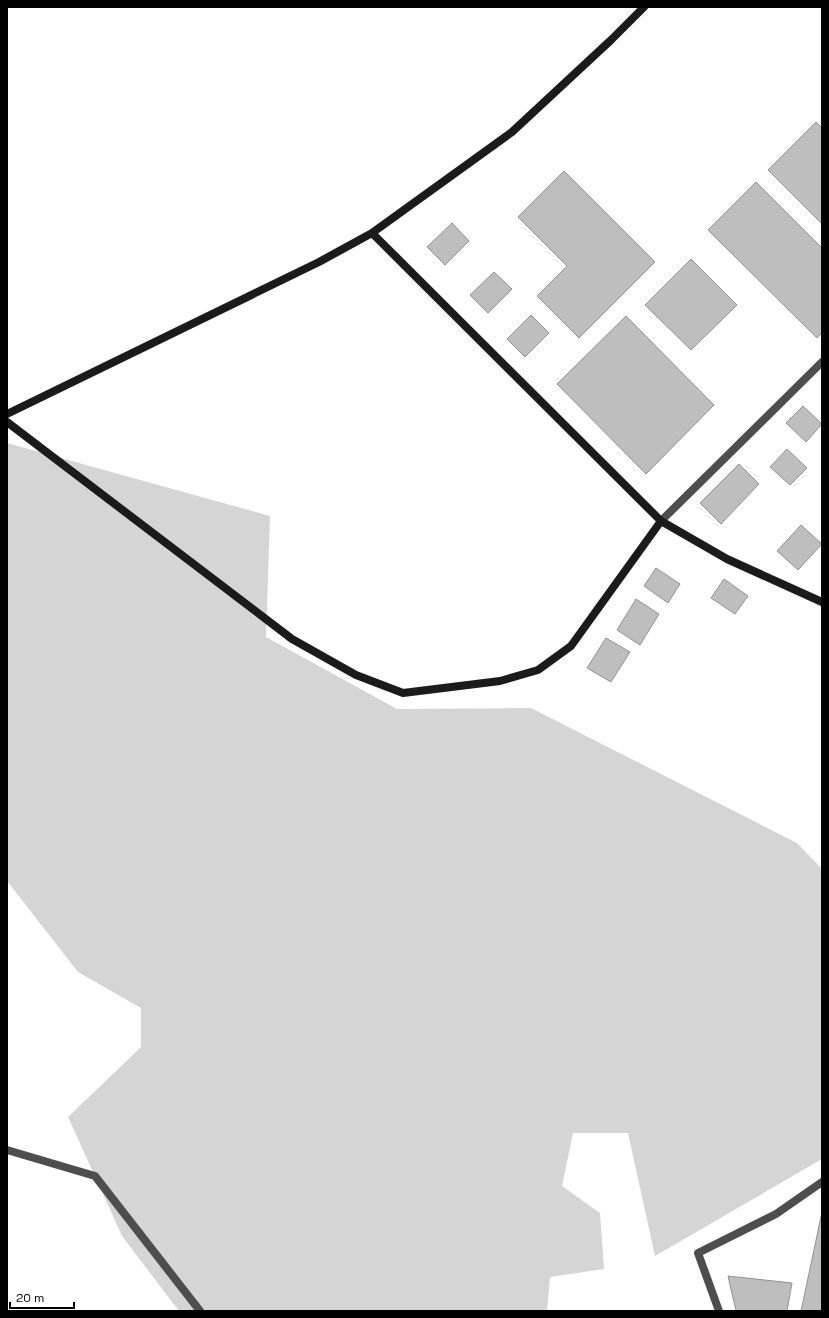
<svg xmlns="http://www.w3.org/2000/svg" width="829" height="1318" viewBox="0 0 829 1318" font-family="'Space Grotesk',sans-serif">
  <rect width="100%" height="100%" fill="#fff"/>
  <path fill="#d5d5d5" d="M7 443 270 516 266 637 397 709 531 708 797 843 822 869V1159L655 1256 628 1133H573L562 1186 600 1213 604 1269 550 1277 547 1311H179L122 1236 68 1117 141 1047V1008L78 972 7 881Z"/>
  <path fill="#bebebe" stroke="#929292" d="M816 122 822 128V224L768 170Z
    M564 171 655 262 579 338 537 296 567 266 518 217Z
    M756 182 822 248V333L817 338 708 230Z
    M452 223 469 241 445 265 427 247Z
    M691 259 737 305 691 350 645 305Z
    M494 272 512 289 488 313 470 295Z
    M531 315 549 333 525 357 507 339Z
    M626 316 714 405 646 474 557 384Z
    M803 406 822 424 806 442 786 423Z
    M787 449 807 468 790 485 770 467Z
    M739 464 759 484 721 524 700 503Z
    M801 525 822 544 798 570 777 551Z
    M656 568 680 584 668 603 644 586Z
    M724 579 748 596 735 614 711 598Z
    M636 599 659 614 640 645 617 630Z
    M606 638 630 652 611 682 587 668Z
    M822 1212V1311H801Z
    M728 1276 792 1283 787 1311H736Z"/>
  <g fill="none" stroke-linecap="round" stroke-linejoin="round">
    <path stroke="#4e4e4e" stroke-width="8" d="M661 521 822 362
      M7 1150 95 1176 200 1311
      M719 1311 698 1253 776 1214 822 1182"/>
    <path stroke="#1b1b1b" stroke-width="8" d="M372 233 661 521 727 559 822 602
      M7 414 319 262 372 233 512 132 611 40 644 7
      M7 422 292 639 356 675 403 693 500 681 538 670 571 646 661 521"/>
  </g>
  <rect width="829" height="1318" fill="none" stroke="#000000" stroke-width="16"/>
  <path d="M10 1302v6h64v-6" fill="none" stroke="#000000" stroke-width="2"/>
  <text x="16" y="1302" font-size="12" fill="#000000" stroke="#ffffff" stroke-width="3" paint-order="stroke">20 m</text>
</svg>
